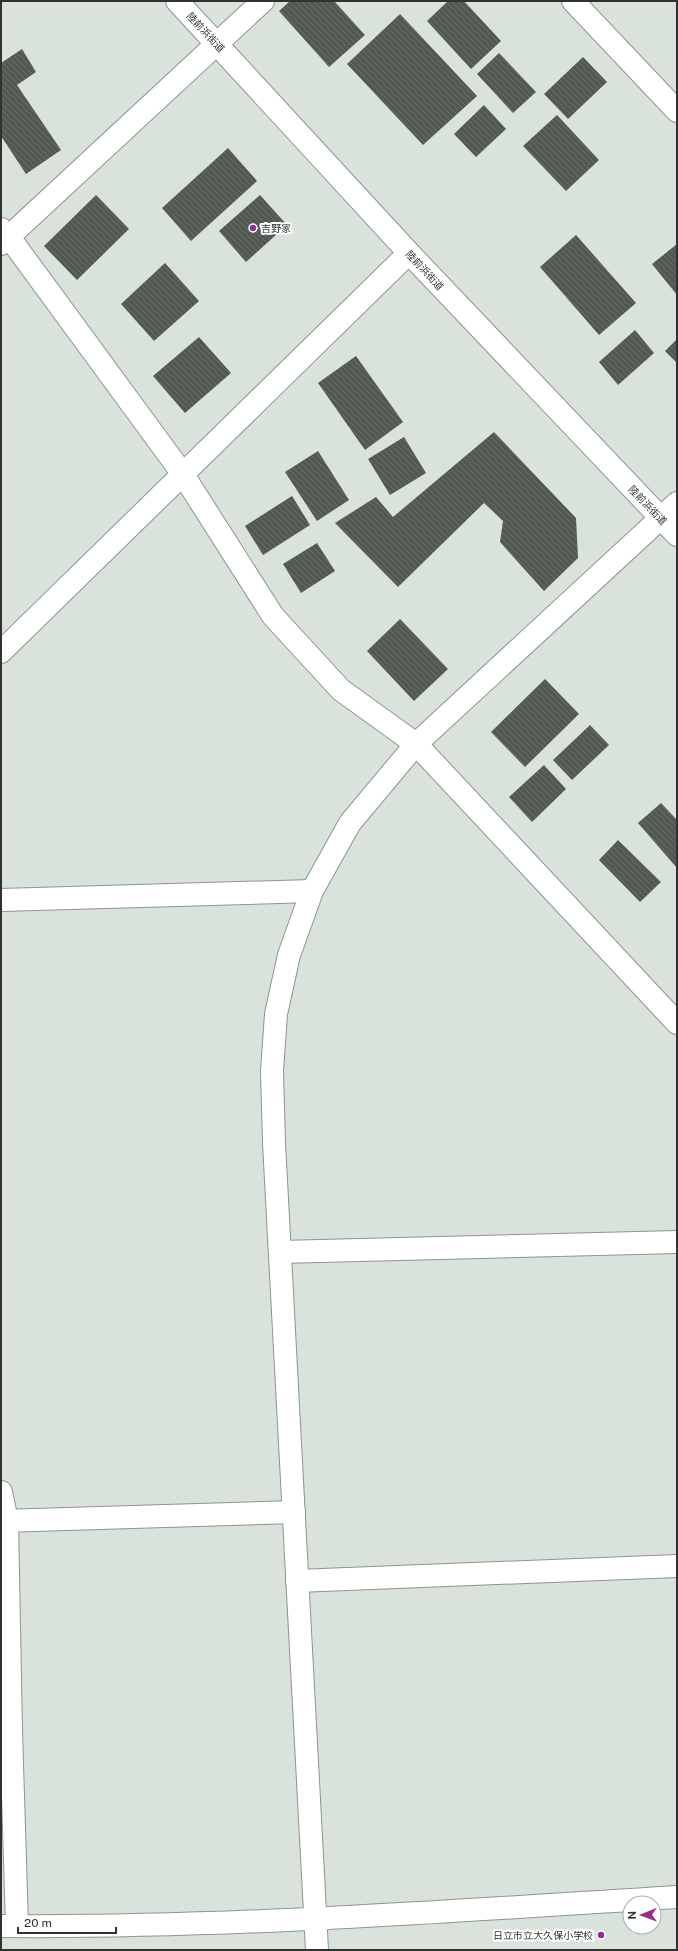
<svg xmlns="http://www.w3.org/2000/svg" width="678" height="1951" viewBox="0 0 678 1951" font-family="'Public Sans','Noto Sans JP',sans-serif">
  <defs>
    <pattern id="building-back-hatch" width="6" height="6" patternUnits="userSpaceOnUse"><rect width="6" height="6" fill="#525953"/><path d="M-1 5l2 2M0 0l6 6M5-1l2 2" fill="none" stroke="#686e69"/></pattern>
  </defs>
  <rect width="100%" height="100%" fill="#dae2dc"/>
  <path fill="url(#building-back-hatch)" d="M290 1H334L365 35 329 67 279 11Z
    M448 1H464L501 41 471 69 427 21Z
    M400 14 477 96 423 145 347 64Z
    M22 49 36 72 17 85 61 150 26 174 1 136V63Z
    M499 53 536 92 513 113 477 74Z
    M583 57 607 82 568 119 544 94Z
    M484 105 506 129 476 157 454 134Z
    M557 115 599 160 566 191 523 146Z
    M228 148 257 181 191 241 162 208Z
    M96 195 129 229 77 280 44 246Z
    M260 195 287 225 246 262 219 231Z
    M576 235 636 303 599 335 540 267Z
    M677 244V295L652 264Z
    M165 263 199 301 154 341 121 304Z
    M635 330 654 353 618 385 599 362Z
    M199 337 231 373 185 413 153 376Z
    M677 339V363L665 351Z
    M356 356 403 422 365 450 318 383Z
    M494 432 576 518 578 558 544 591 500 542 503 521 484 503 398 587 335 523 376 497 393 517Z
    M404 437 426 473 390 495 368 459Z
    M318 451 349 500 317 521 285 472Z
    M292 496 310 525 263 555 245 526Z
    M317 543 335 571 301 593 283 564Z
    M400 619 448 669 414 701 367 651Z
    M545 679 579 714 525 767 491 732Z
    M590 725 609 745 572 780 553 760Z
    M544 765 566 789 532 822 509 797Z
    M661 803 677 820V868L638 823Z
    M618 840 661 882 640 902 599 860Z"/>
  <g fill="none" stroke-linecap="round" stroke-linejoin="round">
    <g stroke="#8d958f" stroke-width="24">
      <path id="street" d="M1 229 9 237 182 473 273 616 341 690 416 744 677 1023
        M1 244 263 1
        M1 652 409 253
        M1 900 312 891
        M280 1252 677 1242
        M1 1492 7 1521 11 1731 17 1926
        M1 1521 294 1512
        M297 1581 677 1566"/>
    </g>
    <g stroke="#8d958f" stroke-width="24">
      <path id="secondary" d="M573 1 677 111
        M1 1926C227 1928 452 1911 677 1897
        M317 1950 274 1143 272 1071 276 1014 289 955 312 891 350 823 416 744 677 503"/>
    </g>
    <g stroke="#8d958f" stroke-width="24">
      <path id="highway" d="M177 1 409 253 677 535"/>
    </g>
    <use href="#street" stroke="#fff" stroke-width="22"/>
    <use href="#secondary" stroke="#fff" stroke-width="22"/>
    <use href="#highway" stroke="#fff" stroke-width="22"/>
  </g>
  <g fill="#972c8e" stroke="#fff" stroke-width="1.5">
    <circle cx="253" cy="228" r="4"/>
    <circle cx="601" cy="1935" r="4"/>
  </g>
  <g text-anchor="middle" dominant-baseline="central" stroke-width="4" stroke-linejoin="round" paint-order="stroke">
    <g font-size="10" fill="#2f3230" stroke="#fff">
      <text transform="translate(206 32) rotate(47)">陸前浜街道</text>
      <text transform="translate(425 270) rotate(47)">陸前浜街道</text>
      <text transform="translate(648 505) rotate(46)">陸前浜街道</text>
    </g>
    <g font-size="10" fill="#2f3230" stroke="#fff" text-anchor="start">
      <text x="261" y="228">吉野家</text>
      <text x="593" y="1935" text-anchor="end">日立市立大久保小学校</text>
    </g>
  </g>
  <rect width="678" height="1951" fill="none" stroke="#2f3230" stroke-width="4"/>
  <g transform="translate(642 1915) rotate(269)"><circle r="19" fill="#ffffff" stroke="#acadac"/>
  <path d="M0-3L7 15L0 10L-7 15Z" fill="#972c8e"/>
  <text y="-6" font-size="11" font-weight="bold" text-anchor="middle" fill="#2f3230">N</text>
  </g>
  <path d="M18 1927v6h98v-6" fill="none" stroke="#2f3230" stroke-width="2"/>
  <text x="24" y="1927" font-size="12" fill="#2f3230" stroke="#ffffff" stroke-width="3" paint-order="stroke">20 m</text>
</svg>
